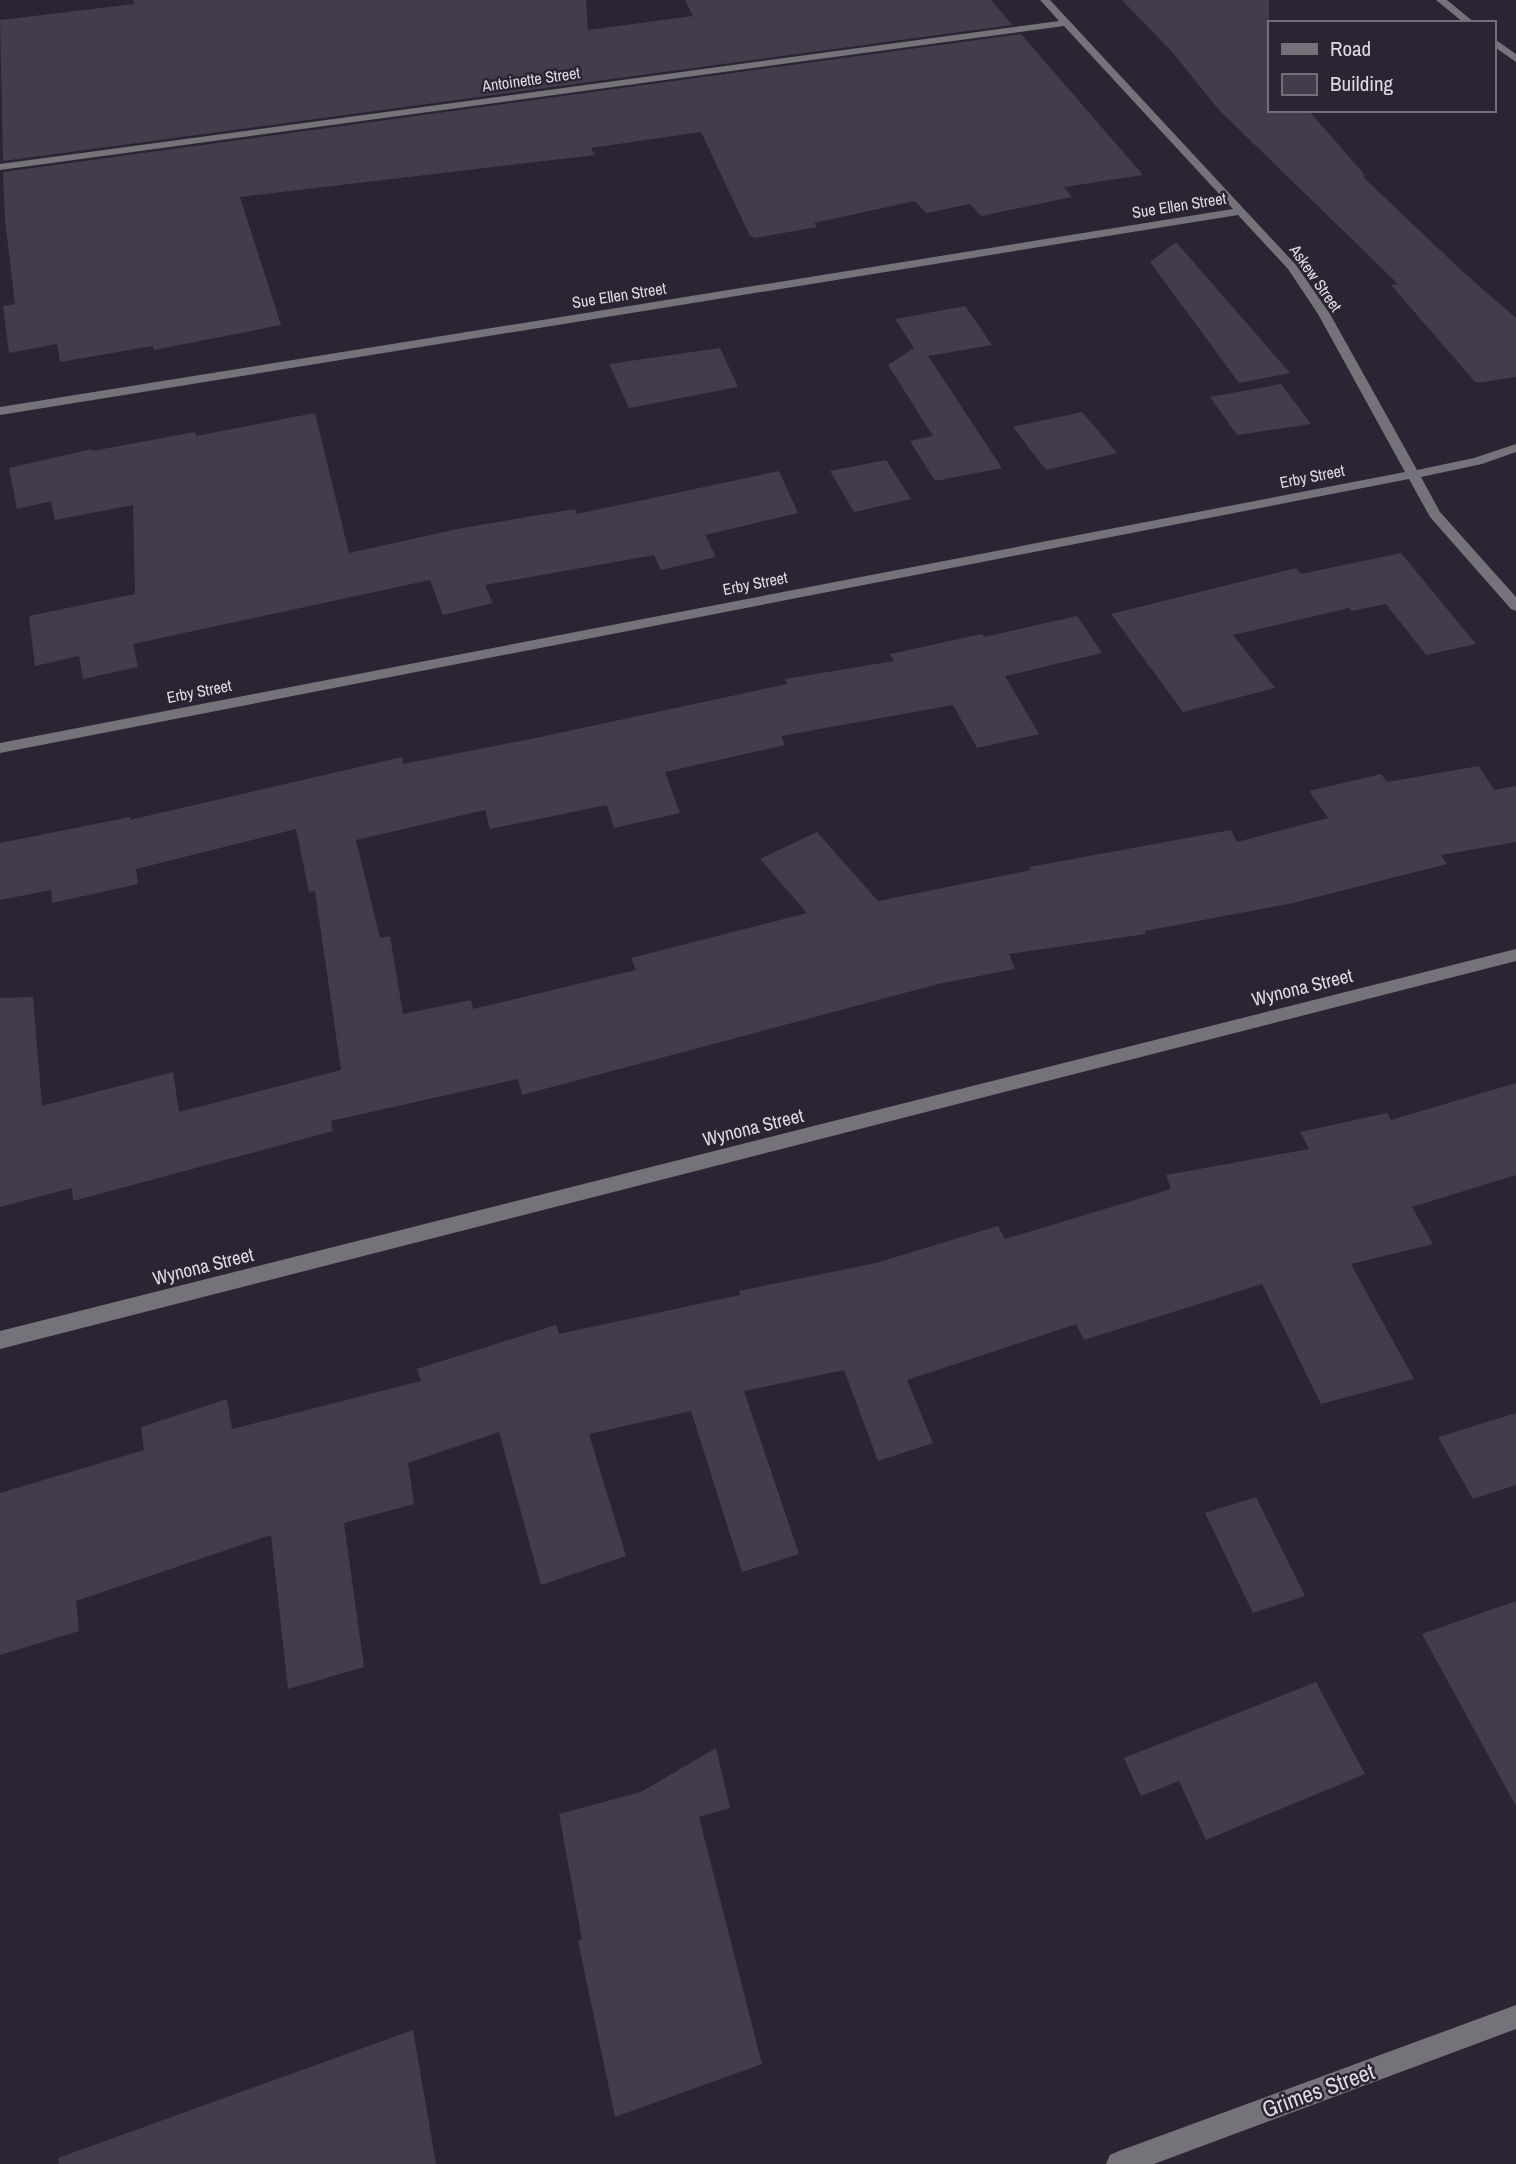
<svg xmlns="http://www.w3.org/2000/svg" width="1516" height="2164" viewBox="0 0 1516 2164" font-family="'Archivo Narrow',sans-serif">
  <rect width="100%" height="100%" fill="#2b2533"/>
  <path fill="#423c4b" d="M133 0H586L588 30 693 16 685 0H991L1012 25 3 161 0 20 134 4Z
    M1122 0H1269V110H1308L1365 175 1362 176 1462 271 1516 318V377L1476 383 1391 285 1398 284 1219 110 1172 52Z
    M1021 34 1143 175 1064 187 1072 197 981 216 970 204 926 213 915 201 814 223 817 227 755 238 750 236 701 132 591 148 595 155 240 197 281 325 154 350 153 346 60 362 57 344 9 353 3 306 15 304 5 220 3 172Z
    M1176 242 1290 373 1239 383 1150 262Z
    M965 306 992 345 928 356 1002 468 935 481 910 441 933 436 888 365 914 348 895 319Z
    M720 348 738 387 629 408 609 364Z
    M1281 384 1311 424 1237 435 1210 397Z
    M1082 412 1117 453 1046 470 1013 427Z
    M315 413 349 553 462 528 575 509 577 514 779 471 798 513 705 535 716 557 661 570 654 555 485 585 493 603 443 615 430 580 133 644 138 667 83 679 79 656 35 666 29 616 135 594 133 505 55 520 51 501 17 509 9 468 92 449V451L195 432 196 436Z
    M886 460 911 499 854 512 830 471Z
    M1401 553 1476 644 1426 655 1386 604 1351 611 1349 608 1233 635 1275 688 1183 712 1111 614 1296 568 1301 574Z
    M1077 616 1102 653 1005 676 1039 734 977 748 953 705 781 736 785 745 665 772 680 813 614 828 607 805 490 829 485 810 356 840 380 938 390 936 403 1014 471 1000 473 1009 636 970 631 958 807 913 760 859 817 832 878 901 1031 870 1029 867 1231 830 1237 842 1328 818 1309 791 1381 774 1387 782 1479 766 1494 790 1516 786V842L1441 855 1447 864 1293 903 1145 931 1146 934 1009 954 1015 969 938 984 522 1095 518 1079 331 1121 333 1131 73 1201 72 1188 0 1207V998L33 997 42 1106 173 1072 179 1112 341 1070 315 891 309 892 296 829 136 869 138 884 52 903 51 890 0 900V843L130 817V820L402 757 403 764 526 740 787 684 785 679 894 661 890 654 982 634 984 637Z
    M1516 1083V1175L1412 1207 1433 1244 1351 1264 1414 1379 1321 1404 1262 1284 1084 1340 1076 1324 907 1380 933 1443 878 1461 844 1370 744 1391 799 1554 742 1572 691 1411 589 1434 626 1556 541 1585 499 1432 408 1463 414 1504 344 1523 364 1667 288 1689 271 1535 76 1601 79 1631 0 1655V1493L144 1450 141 1427 227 1399 232 1429 421 1381 417 1369 556 1325 559 1334 740 1295 739 1291 876 1263 998 1226 1005 1239 1171 1189 1166 1175 1309 1149 1300 1132 1387 1113 1391 1120Z
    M1516 1413V1485L1473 1499 1438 1437Z
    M1256 1497 1305 1596 1253 1613 1205 1513Z
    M1516 1601V1806L1422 1634Z
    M1316 1682 1365 1774 1206 1840 1179 1781 1141 1796 1124 1758Z
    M716 1748 730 1808 699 1817 762 2064 615 2117 578 1941 582 1940 559 1814 641 1792Z
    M413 2030 436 2164H59L58 2158Z"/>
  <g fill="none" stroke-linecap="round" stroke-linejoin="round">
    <path fill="#757279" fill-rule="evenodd" d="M1040 0H1050L1296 265 1330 314 1417 470 1474 458 1516 444V452L1482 464 1421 477 1440 512 1516 597V611L1511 609 1430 517 1409 479 0 753V743L1405 472 1318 314 1288 269 1238 215 0 415V407L1233 209 1064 26 0 170V164L1059 21Z
      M1436 0H1447L1475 23H1464Z
      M1493 38 1516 54V62L1493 46Z
      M1516 949V961L0 1349V1331Z
      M1516 2005V2029L1154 2164H1106L1110 2155 1119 2151Z"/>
  </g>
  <g text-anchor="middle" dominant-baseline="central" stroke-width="5" stroke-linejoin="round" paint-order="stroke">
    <g font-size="16" fill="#dedbe4" stroke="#2b2533">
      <text transform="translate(531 79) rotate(-8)">Antoinette Street</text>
      <text transform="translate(1179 205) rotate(-9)">Sue Ellen Street</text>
      <text transform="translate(1316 278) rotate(55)">Askew Street</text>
      <text transform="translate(619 295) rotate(-9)">Sue Ellen Street</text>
      <text transform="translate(1312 476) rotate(-11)">Erby Street</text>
      <text transform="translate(755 583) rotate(-11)">Erby Street</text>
      <text transform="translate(199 691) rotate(-11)">Erby Street</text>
    </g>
    <g font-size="19" fill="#dedbe4" stroke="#2b2533">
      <text transform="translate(1302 987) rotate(-14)">Wynona Street</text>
      <text transform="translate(753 1127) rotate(-14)">Wynona Street</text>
      <text transform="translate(203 1266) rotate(-14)">Wynona Street</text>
    </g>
    <g font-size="23" fill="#dedbe4" stroke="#2b2533">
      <text transform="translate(1318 2090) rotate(-20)">Grimes Street</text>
    </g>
  </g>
  <rect x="1268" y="21" width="228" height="91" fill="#2b2533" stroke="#736e7a" stroke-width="2"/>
  <rect x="1282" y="44" width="35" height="10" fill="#757279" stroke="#736e7a" stroke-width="2"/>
  <text x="1330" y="56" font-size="21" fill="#dedbe4">Road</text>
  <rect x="1282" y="74" width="35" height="21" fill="#423c4b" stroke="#736e7a" stroke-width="2"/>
  <text x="1330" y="91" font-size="21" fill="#dedbe4">Building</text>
</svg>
